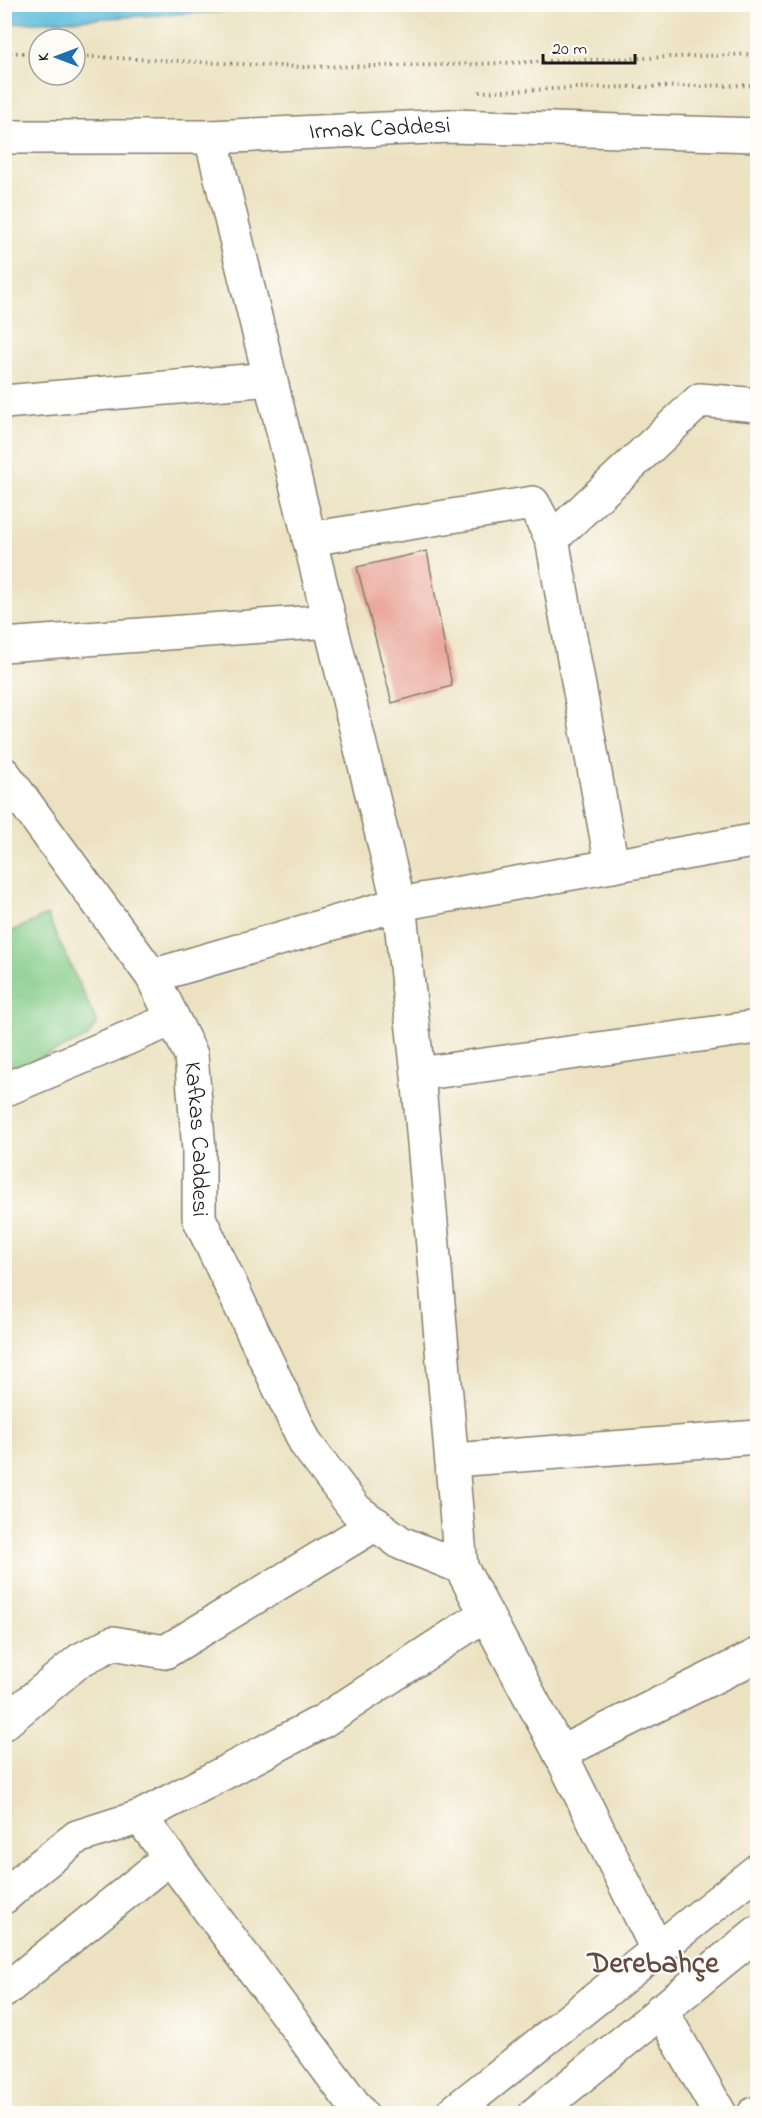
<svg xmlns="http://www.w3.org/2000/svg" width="762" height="2118" viewBox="0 0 762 2118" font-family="'Indie Flower',sans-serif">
  <rect width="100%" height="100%" fill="#fdfcf7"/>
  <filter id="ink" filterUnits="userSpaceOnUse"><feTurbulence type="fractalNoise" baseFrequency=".0167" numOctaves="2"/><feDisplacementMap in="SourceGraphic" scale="12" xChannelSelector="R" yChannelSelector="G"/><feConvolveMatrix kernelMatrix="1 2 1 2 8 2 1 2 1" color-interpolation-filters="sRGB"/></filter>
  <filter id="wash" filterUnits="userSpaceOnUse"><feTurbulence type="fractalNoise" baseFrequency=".008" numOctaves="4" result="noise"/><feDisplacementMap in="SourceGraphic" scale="24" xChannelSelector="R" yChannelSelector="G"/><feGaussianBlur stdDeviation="1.35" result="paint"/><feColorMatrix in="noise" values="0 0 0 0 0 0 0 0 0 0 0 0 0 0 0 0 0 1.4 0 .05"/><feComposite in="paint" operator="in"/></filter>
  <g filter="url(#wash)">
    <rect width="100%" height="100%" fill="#ece2c1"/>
    <path fill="#82cb87" stroke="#4f7452" stroke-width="1.5" d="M47 915 97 1023 87 1038 4 1073V935Z"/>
    <path fill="#5dbddc" stroke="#3c6c7c" stroke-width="1.5" d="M5 4H330V5L5 24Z"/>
    <g id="blocks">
      <path fill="#e7998b" d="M427 551 452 686 392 703 357 567Z"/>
    </g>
  </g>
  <g filter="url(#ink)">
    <use href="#blocks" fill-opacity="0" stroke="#847f6e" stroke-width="1.5"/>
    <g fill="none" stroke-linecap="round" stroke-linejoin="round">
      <g stroke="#847f6e" stroke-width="36">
        <g id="minor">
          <path d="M211 137 399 904 418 1074 461 1567 560 1753 657 1949"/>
          <path d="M4 402 270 379"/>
          <path d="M309 539 533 503 552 539 612 866"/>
          <path d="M552 539 700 400 758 405"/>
          <path d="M4 645 330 621"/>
          <path id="s1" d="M4 774 152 976 191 1055 199 1150V1218L306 1444 356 1510 401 1543 461 1567"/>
          <path d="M152 976 399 904 758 840"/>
          <path d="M418 1074 758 1027"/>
          <path d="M4 1090 173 1019"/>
          <path d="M453 1460 758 1437"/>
          <path d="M4 1723 80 1660 113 1643 165 1652 376 1524"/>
          <path d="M560 1753 758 1655"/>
          <path d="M140 1817 361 2114"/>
          <path d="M4 1897 30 1874 77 1837 140 1817 323 1721 486 1614"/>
          <path d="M4 1991 169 1858"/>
          <path d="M661 2010 720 2114"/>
          <path d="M754 2114 758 2113"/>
        </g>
      </g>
      <g stroke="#847f6e" stroke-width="36">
        <g id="major">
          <path id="s2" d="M4 137H211L451 126 758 135"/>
          <path d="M451 2114 758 1870"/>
          <path d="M535 2114 758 1932"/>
        </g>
      </g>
      <path stroke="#847f6e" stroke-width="4" stroke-dasharray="1.5 4.5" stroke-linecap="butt" d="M4 52 39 54
        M75 56 301 67 446 65 758 54
        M479 92 574 88 758 85"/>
      <use href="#minor" stroke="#fff" stroke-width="33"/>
      <use href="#major" stroke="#fff" stroke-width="33"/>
    </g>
  </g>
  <g text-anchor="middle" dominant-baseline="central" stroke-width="4.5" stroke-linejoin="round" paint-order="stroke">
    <g font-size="24" fill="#1c1c1c" stroke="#fdfcf7">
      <text stroke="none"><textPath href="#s2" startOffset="376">Irmak Caddesi</textPath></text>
      <text stroke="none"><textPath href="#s1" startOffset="423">Kafkas Caddesi</textPath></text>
    </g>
    <g font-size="30" font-weight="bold" fill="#634843" stroke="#fdfcf7">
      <text x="653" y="1965">Derebahçe</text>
    </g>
  </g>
  <rect width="762" height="2118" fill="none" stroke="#fdfcf7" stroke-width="24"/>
  <g transform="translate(57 57) rotate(270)"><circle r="28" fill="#fdfcf7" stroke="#a3a29f" stroke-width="1.5"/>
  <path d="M0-4.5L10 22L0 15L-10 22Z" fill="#1f6fb2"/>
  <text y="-9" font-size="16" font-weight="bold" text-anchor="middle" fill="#1c1c1c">K</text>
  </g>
  <path d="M543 54v9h92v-9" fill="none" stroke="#1c1c1c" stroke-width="3"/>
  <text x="552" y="54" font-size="18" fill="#1c1c1c" stroke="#fdfcf7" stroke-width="4.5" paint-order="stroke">20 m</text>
</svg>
